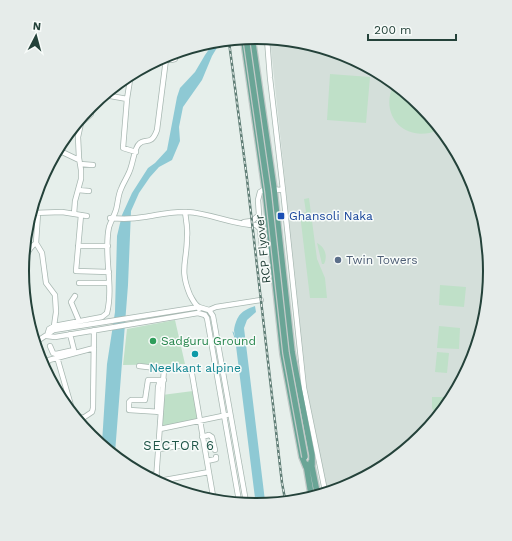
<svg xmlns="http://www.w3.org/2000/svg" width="512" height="541" viewBox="0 0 512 541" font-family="'Work Sans',sans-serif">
  <rect width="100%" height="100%" fill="#e6efeb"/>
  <path fill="#d4dfda" d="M270 39 346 54 422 105 472 181 490 271 472 360 421 436 345 487 327 490 307 388Z"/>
  <path fill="#bfe0c8" d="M328 51 346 54 348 56V59L328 57Z
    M330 74 370 77 366 123 327 120Z
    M393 86 422 105 438 130C407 144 379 117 393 86Z
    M309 198 317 259 325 278 327 298H310L300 214 306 212 304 199Z
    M317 243C325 247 328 256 324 264H322Z
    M440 285 466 287 464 307 439 305Z
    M175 320 185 364 123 365 127 329Z
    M439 326 460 328 459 349 437 348Z
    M437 352 449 353 447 373 435 372Z
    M193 391 198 420 160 427 162 395Z
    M432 397H447L437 412H434L432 408Z"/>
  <path fill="#8ec9d4" d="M223 43 218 46 212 56 202 80 183 107 179 127 180 141 172 160 159 167 150 177 139 193 131 211 128 285 115 453 102 443 107 364 115 312 117 236 122 215 132 193 148 168 155 163 167 150 177 97 180 88 195 72 205 55 212 45Z
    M255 306 256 312 247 320 244 328 265 501 266 502 256 504 250 503 255 498 234 330C237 315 241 311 255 306Z"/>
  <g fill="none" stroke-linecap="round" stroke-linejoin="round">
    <path stroke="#8ec9d4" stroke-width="1" d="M233 332 236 341"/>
    <g stroke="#a8b8b2" stroke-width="6">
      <path id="minor" d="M267 39 270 78 283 190 304 388 325 491
        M161 58 171 60 175 59 176 52
        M105 95 127 99 123 148 136 152
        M127 99 130 80
        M60 151 79 160
        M80 164 93 165
        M78 190 89 191
        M185 212C186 220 188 228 187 237 187 262 179 269 190 295 193 300 194 304 199 307V309
        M33 213 62 212 87 216
        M74 214 75 201 81 179V170L79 158 78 137 81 123 91 114 90 106
        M81 215 76 271 109 272
        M110 218C121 219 133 219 144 217 158 215 172 211 187 212 211 213 232 225 256 225L260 229 262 247C266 253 273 251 280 251
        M244 222 252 221 259 215 258 200 260 192 265 189 283 190
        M36 243 42 253 46 283 55 295 56 312 54 326
        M78 246H108
        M24 281C25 267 23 252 36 243L38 213
        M79 283H109
        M75 296 71 302 79 321
        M209 310 216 307 261 300
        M47 336 55 337 198 313 205 315 207 318 239 501
        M47 336 49 329 54 326 102 317 107 313C114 285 103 255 109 227 111 221 114 216 116 210 118 203 118 195 121 189 124 181 129 175 131 167 133 161 135 147 139 144 145 137 151 147 157 130L166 59
        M36 342 54 330 199 307 209 310 213 316 246 502
        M50 346 53 353 56 354 74 350 70 334
        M57 357 72 409
        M139 366 164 369 185 368 190 370 192 374 213 496
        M50 375 46 365 49 360 94 348
        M157 412 158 387 160 380
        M161 412 129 410V402L131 400H145L148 380H164
        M76 415 83 418
        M83 418 92 412 93 408 94 330
        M83 425V418
        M160 429 227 415
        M202 437 209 435 212 437 215 450
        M159 449 191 444
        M207 461 216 459V457
        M148 474 157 475
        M156 480 164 369
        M159 481 209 472"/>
    </g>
    <g stroke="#c2cac8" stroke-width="8">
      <path id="major" d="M252 37 274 189 292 352 312 455V465
        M244 42 265 189 283 354 302 457 306 467
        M311 462 317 492
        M306 464 311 494"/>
    </g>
    <use href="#minor" stroke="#fff" stroke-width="4.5"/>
    <use href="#major" stroke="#6aa596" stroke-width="5.5"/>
    <g stroke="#5f7d75" stroke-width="2.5">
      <path id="rail" d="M229 42 247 179 282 483 285 499"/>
    </g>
    <use href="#rail" stroke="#f7fbf9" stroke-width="1" stroke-dasharray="3" stroke-linecap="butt"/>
    <g stroke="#c2cac8" stroke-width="8" stroke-linecap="butt">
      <path id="major-bridge" d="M246 38 268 191 286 353 305 457"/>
    </g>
    <use href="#major-bridge" stroke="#6aa596" stroke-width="5.5"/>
  </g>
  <rect fill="#1a4fb4" stroke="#f7fbf9" stroke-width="1.5" x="277" y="212" width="8" height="8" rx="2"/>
  <circle fill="#5c6f8a" stroke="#f7fbf9" stroke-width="1.5" cx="338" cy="260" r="4"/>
  <circle fill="#2e9e5b" stroke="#f7fbf9" stroke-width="1.5" cx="153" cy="341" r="4"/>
  <circle fill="#0f9aa8" stroke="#f7fbf9" stroke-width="1.5" cx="195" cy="354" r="4"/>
  <g text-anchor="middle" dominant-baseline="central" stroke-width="3" stroke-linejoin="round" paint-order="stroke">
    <g font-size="12" fill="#164399" stroke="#f7fbf9" text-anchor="start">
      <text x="289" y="216">Ghansoli Naka</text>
    </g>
    <g font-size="12" fill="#24423a" stroke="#f7fbf9">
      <text transform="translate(263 249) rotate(-96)">RCP Flyover</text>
    </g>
    <g font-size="12" fill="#4e5e75" stroke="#f7fbf9" text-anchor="start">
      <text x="346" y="260">Twin Towers</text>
    </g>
    <g font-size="12" fill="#27864d" stroke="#f7fbf9" text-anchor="start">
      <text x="161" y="341">Sadguru Ground</text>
    </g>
    <g font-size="12" fill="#0d838f" stroke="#f7fbf9">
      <text x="195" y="368">Neelkant alpine</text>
    </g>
    <g font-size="13" letter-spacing="1" fill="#1f5548" stroke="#f7fbf9">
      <text x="179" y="445">SECTOR 6</text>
    </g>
  </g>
  <path d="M0 0H512V541H0ZM29 271a227 227 0 1 1 454 0a227 227 0 1 1-454 0Z" fill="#e6ecea" fill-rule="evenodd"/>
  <path fill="none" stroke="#24423a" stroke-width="2" d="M29 271a227 227 0 1 1 454 0a227 227 0 1 1-454 0Z"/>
  <g transform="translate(36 36) rotate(6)" stroke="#f7fbf9" stroke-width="3" paint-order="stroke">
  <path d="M0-3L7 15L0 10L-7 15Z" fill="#24423a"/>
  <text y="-6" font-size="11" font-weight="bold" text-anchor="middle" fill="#24423a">N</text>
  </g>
  <path d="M368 34v6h88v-6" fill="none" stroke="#24423a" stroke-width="2"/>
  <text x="374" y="34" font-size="12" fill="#24423a" stroke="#f7fbf9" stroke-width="3" paint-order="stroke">200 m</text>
</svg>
